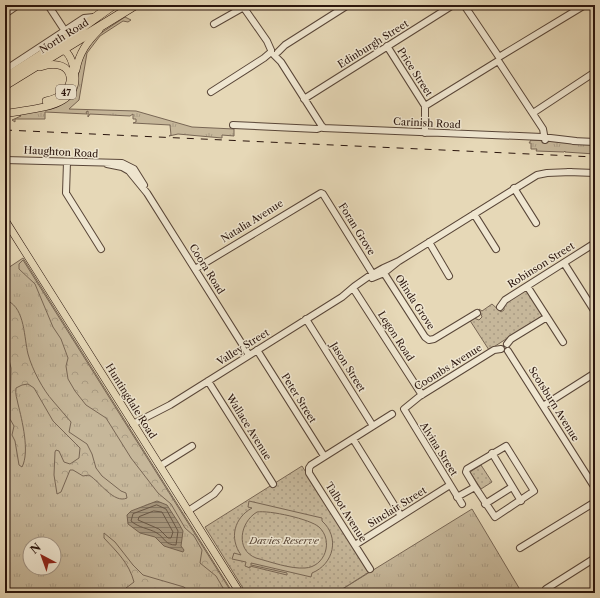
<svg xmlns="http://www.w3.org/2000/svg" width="600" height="598" viewBox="0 0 600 598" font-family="'Libre Caslon Text',serif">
  <defs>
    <pattern id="grass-tufts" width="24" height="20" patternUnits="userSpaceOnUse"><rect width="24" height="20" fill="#c6b79a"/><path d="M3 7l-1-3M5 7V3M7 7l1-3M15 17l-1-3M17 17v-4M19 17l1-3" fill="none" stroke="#aa9c84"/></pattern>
    <pattern id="forest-crowns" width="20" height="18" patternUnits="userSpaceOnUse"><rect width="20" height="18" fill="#c6b79a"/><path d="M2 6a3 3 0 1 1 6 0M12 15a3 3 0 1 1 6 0" fill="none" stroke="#aa9c84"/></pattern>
    <pattern id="park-dots" width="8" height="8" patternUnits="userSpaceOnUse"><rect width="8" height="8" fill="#c6b79a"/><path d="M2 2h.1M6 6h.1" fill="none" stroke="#aa9c84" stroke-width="1.8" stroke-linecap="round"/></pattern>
    <pattern id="water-rules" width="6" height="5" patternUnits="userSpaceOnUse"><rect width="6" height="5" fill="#a6967d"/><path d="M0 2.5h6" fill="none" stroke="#877965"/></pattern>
  </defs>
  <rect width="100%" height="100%" fill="#e6d8b7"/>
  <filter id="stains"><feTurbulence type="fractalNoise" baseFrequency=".005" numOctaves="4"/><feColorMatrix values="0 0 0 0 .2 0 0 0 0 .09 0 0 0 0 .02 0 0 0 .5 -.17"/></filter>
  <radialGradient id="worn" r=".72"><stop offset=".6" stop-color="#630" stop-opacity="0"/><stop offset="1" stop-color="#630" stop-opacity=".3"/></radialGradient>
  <path fill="url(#grass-tufts)" stroke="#786654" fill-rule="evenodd" d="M125 17 131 20 128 22 123 21 100 36 87 53 79 100 69 109 136 111 192 127 234 129V136L222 135V138L178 134 169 136 171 135 170 125 133 123 136 122V119H133V114L130 116 90 114 88 117V111L86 112 87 114 45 112V119H15V122L12 120 21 116 18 114 48 108 78 78 80 59 95 37Z
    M531 140 595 144V154L565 152V151L564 152 536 151 537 149H531V143H529Z
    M23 258 233 593H5V270ZM30 544H54V568H30Z
    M472 509 522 593H336Z"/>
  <path fill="url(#forest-crowns)" stroke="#786654" d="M23 260 232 593H226L216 576 200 563 202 550 194 536 185 528 171 504 158 493 131 458 106 418 86 405 75 391 68 379 66 366 68 358 61 339 53 327 35 284 19 269V264Z
    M8 301C25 309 24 338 28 354 32 369 43 390 53 401 59 408 65 415 71 422L69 432 87 444 92 454 96 468 102 476 121 491 126 493 127 498C114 504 100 482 89 475L83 476 73 470H70L61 492 57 494 54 475 55 452 56 450 59 451 64 462 70 464 79 458 80 448 53 421 34 388 28 384 22 385 16 388C15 395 17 398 18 404 22 420 30 452 22 467L19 465 15 441 12 435 14 426 10 419 11 368 8 356 5 302Z
    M104 533 115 542 133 565 143 575 184 587 191 593 128 592 126 588 134 582C129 563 117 552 104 538Z"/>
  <path fill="url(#park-dots)" stroke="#786654" d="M524 290 527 291 543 314 542 316 489 350 469 319 474 318 479 320 482 317 479 309 482 311 492 304 501 312 504 310V306L507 301Z
    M481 465 492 482 481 489 470 472Z
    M302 466 369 572 336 593H246L205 527Z"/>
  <path fill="#c6b79a" stroke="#786654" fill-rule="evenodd" d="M249 501 322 518V521C340 537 334 564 312 573L311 577 251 563V565L287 573V575L250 566V568L245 566 246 562 232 559 234 553 241 555C229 538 234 518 252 508L248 507ZM257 512C269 510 310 519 319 527 334 541 325 567 305 568 290 569 271 562 256 558 235 550 240 522 257 512Z"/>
  <path fill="url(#water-rules)" stroke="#746250" d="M157 501 167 505 178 522 183 531 181 546 184 550 183 552 164 546 155 537 140 533 128 524 127 515 131 511Z"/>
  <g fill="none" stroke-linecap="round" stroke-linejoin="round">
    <path stroke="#685645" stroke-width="1" d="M157 505 166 509 178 531 176 545C165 545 165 538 157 533 148 528 139 528 131 521L133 514Z
      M154 511 162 512 173 532 171 538H168L159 529 138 520 139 517Z"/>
    <g stroke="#594638" stroke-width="8">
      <path id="minor" d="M48 5 65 31
        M464 5 499 57
        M244 8 267 41 271 50
        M5 14 18 5
        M214 24 244 7
        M387 46 425 106V133
        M278 52 285 45 348 5
        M274 55 281 62 323 128 542 137 576 141
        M499 57 585 5
        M499 62 543 129 545 140
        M5 70 84 18 94 17
        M211 92 264 58 271 52
        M304 99 453 5
        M425 106 498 61
        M533 113 595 72
        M233 125 317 129 323 127
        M573 141 595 142
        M5 160 122 163 134 169 144 185
        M67 162 66 193 101 249
        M107 164 122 167 129 171 147 193 249 355
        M568 172 595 173
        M514 188 536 223
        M474 214 496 249
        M429 242 449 276
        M564 263 595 312
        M195 269 321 193 323 194 374 276
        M382 270 425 337 429 340 434 339 477 313
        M372 278 384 273 399 261 537 175 547 173 571 172
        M527 286 563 342
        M353 288 422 395
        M500 307 505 300 595 243
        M306 319 373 426
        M507 344 511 339 547 317
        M257 350 324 456
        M508 351 595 488
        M208 381 273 484
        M543 406 595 373
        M133 424 170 405 342 297C358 282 379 269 399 261
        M353 439 401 516
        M492 453 521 501
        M160 466 192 446
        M457 497 475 487 495 517 534 491 506 446 467 469 466 472 475 487
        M462 504 404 409 420 396 494 350 501 349
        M485 504 512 487
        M188 511 214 494 219 488
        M355 545 450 485
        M520 548 595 502
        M370 569 309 473V468L311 465 392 414
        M546 589 595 558"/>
    </g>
    <g stroke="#2a150d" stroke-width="8">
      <path id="major" d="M40 67C76 54 82 94 46 101
        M76 70C79 53 87 42 99 30
        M5 114C35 107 86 110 73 65 71 58 68 50 60 49
        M5 220 240 593"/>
    </g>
    <g stroke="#2a150d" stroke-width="10">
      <path id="highway" d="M7 77 57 45 113 5
        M5 85 135 5"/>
    </g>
    <use href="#minor" stroke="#efe6d0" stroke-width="6"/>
    <use href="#major" stroke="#e6d8b7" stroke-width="7"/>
    <use href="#highway" stroke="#e6d8b7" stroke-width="9"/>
    <path stroke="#2a150d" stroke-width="1" stroke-dasharray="7 7" stroke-linecap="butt" d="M5 130 595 157"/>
  </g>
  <g text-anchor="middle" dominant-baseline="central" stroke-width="3" stroke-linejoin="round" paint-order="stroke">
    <rect fill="#efe6d0" stroke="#655448" stroke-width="1" x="56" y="85" width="20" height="14" rx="3"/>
    <g font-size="9" font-weight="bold" fill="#2a150d">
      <text x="66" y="92">47</text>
    </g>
    <g font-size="10" fill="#2a150d" stroke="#efe6d0">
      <text transform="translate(64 36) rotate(-32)">North Road</text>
      <text transform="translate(373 44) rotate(-32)">Edinburgh Street</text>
      <text transform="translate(415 72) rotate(57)">Price Street</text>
      <text transform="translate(427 123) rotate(3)">Carinish Road</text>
      <text transform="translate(61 152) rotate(3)">Haughton Road</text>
      <text transform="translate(252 221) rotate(-32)">Natalia Avenue</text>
      <text transform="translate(357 229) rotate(58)">Foran Grove</text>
      <text transform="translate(541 265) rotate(-32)">Robinson Street</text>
      <text transform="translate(207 269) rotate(58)">Coora Road</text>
      <text transform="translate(415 302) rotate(57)">Olinda Grove</text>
      <text transform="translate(396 336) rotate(57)">Legon Road</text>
      <text transform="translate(243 347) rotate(-32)">Valley Street</text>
      <text transform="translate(348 367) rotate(58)">Jason Street</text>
      <text transform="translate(448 367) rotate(-32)">Coombs Avenue</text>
      <text transform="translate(299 398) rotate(58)">Peter Street</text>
      <text transform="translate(131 401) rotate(58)">Huntingdale Road</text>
      <text transform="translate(554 404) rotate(58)">Scotsburn Avenue</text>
      <text transform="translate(249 427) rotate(58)">Wallace Avenue</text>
      <text transform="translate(439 449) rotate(58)">Alvina Street</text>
      <text transform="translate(397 507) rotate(-32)">Sinclair Street</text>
      <text transform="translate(346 512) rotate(58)">Talbot Avenue</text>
    </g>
    <g font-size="10" font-style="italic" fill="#594637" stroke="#efe6d0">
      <text x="284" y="540">Davies Reserve</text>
    </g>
  </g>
  <rect width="600" height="598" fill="none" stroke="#e6d8b7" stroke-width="20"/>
  <rect x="6" y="6" width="588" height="586" fill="none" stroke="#2a150d" stroke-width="2"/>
  <rect x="10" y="10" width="580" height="578" fill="none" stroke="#2a150d"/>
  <g transform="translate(42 556) rotate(319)"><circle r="19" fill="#efe6d0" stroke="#a09282"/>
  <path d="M0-3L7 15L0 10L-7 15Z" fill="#8f2418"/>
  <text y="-6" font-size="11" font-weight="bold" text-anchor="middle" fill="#2a150d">N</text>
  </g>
  <rect width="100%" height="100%" filter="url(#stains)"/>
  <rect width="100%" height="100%" fill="url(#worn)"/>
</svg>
